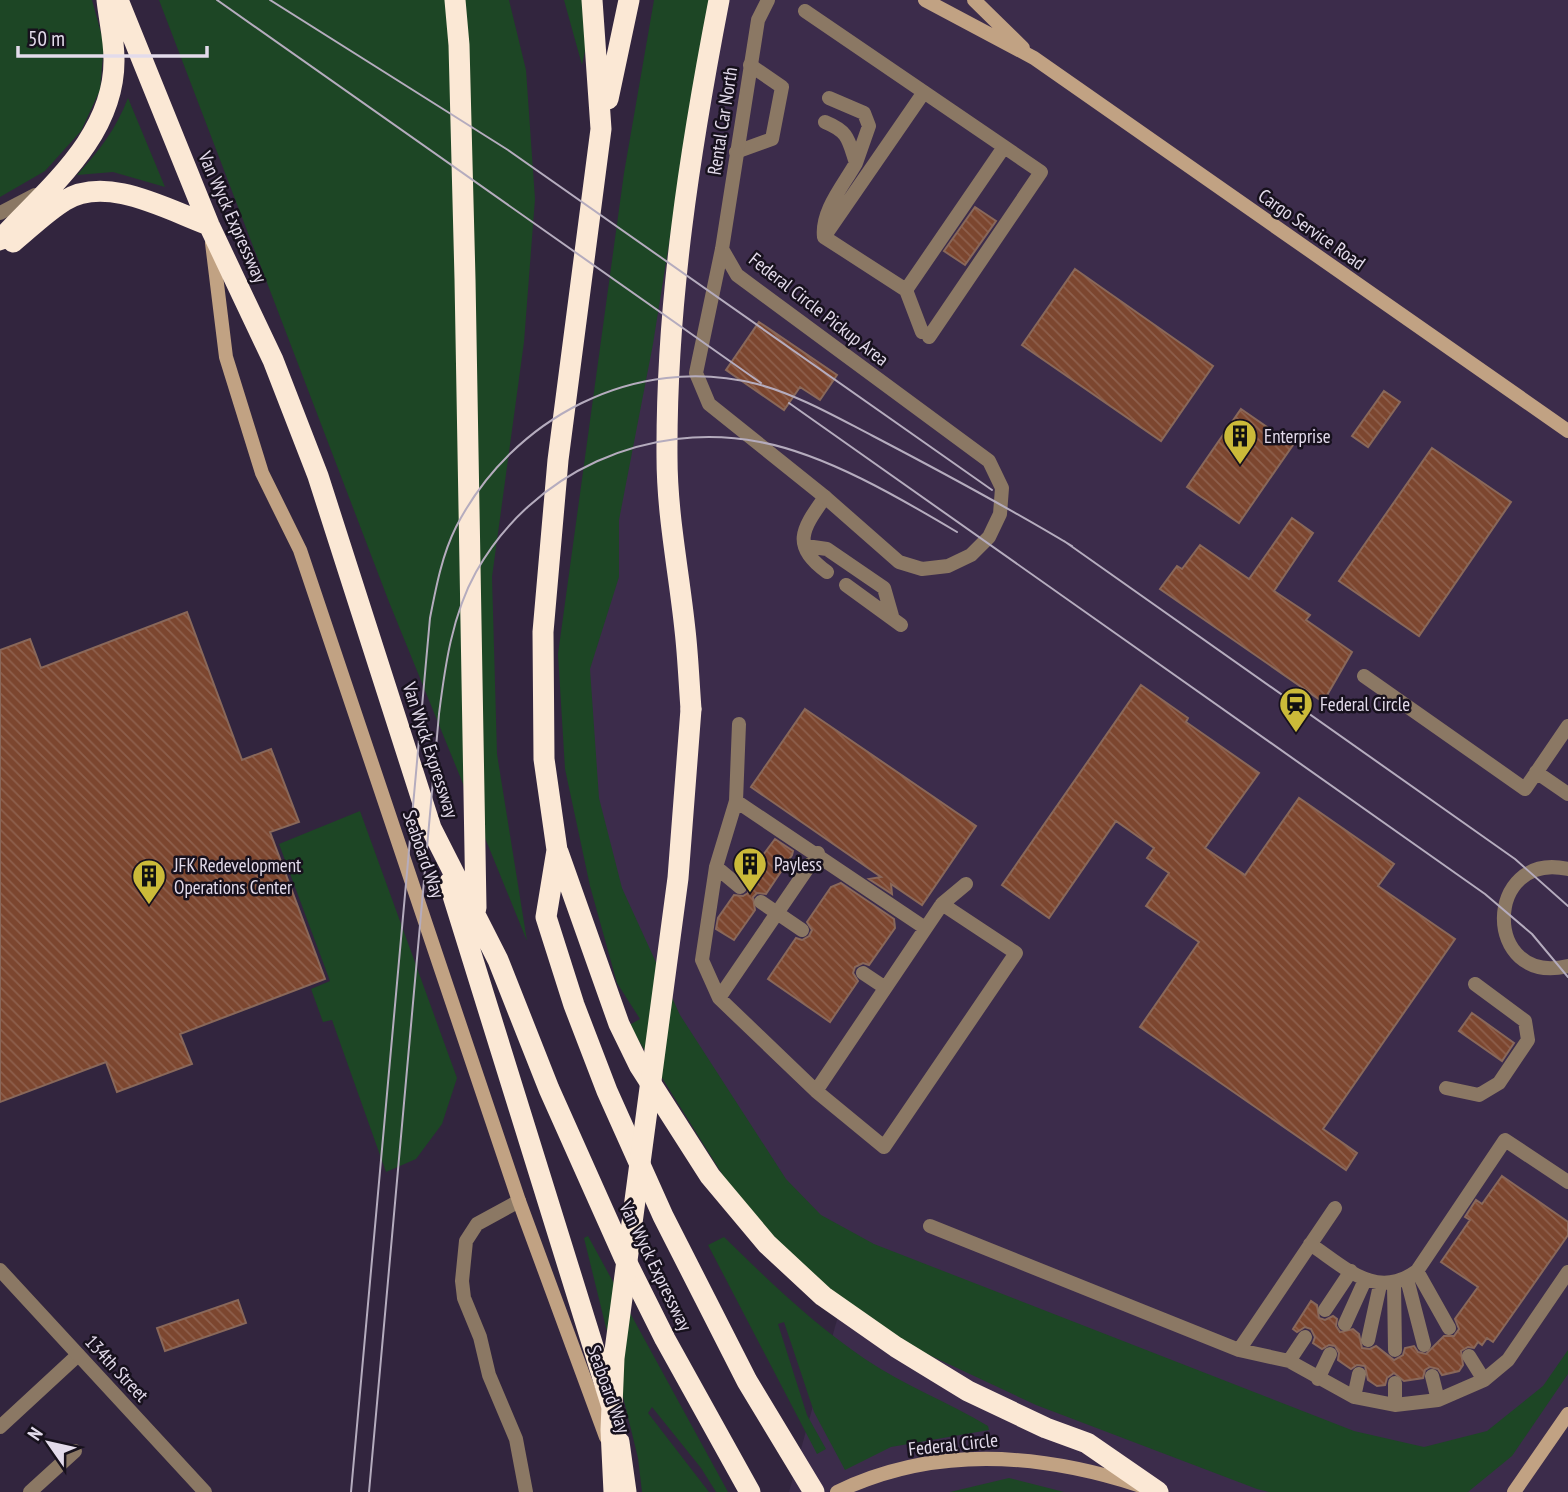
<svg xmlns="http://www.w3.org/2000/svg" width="1568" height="1492" viewBox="0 0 1568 1492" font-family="'PT Sans Narrow',sans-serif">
  <defs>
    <pattern id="building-back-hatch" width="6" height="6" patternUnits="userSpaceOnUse" patternTransform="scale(1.75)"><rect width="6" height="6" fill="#7c462f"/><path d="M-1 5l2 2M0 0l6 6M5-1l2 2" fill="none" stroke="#8e604d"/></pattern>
  </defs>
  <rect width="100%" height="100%" fill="#32253e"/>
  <path fill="#3c2c4b" d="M700 0H1568V1492H789L857 1248 780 1181 672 1016 616 891 593 797 586 664Z"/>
  <path fill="#1d4625" d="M0 0H92L104 44 100 90 81 131 45 171 0 197Z
    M159 0H509L526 70 535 199 524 342 492 577 497 754 527 941 389 602Z
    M564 0H596L582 65Z
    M654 0H715L681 168 653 344 619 520V577L590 669 599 798 622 888 680 1015 786 1179 821 1215 874 1244 1354 1431 1424 1447 1487 1431 1543 1386 1568 1350V1374L1512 1456 1468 1492H1269L1257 1489 1036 1405 912 1347 835 1296 782 1250 739 1201 629 1025 640 1019 617 983 590 886 565 769 558 654 624 173Z
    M128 98 165 187 113 172 77 175C100 150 116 129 128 98Z
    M360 811 457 1078 442 1124 416 1159 386 1172 332 1020 323 1022 311 989 330 981 279 844Z
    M588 1236 728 1492H716L701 1468 652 1407 648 1413 709 1492H642L638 1458 584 1238Z
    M724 1237C769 1281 813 1324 865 1359 903 1385 948 1402 988 1426L989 1430 891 1447 845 1470 814 1412 784 1322 778 1324 807 1415 826 1449 817 1454 708 1245Z
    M1009 1478 1064 1492H950Z"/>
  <path fill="url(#building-back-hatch)" stroke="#89685a" stroke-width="2" d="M975 207 996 221 965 265 944 251Z
    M1075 269 1213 366 1161 441 1022 345Z
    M759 322 837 375 820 400 800 387 784 410 726 370Z
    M1384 391 1400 402 1368 447 1352 436Z
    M1241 409 1293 445 1239 523 1187 487Z
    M1432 448 1511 502 1419 636 1339 581Z
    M1292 518 1313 533 1274 591 1310 615 1306 620 1352 652 1323 702 1160 589 1177 566 1182 569 1200 545 1249 579Z
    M187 612 242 760 271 749 299 822 270 832 325 979 180 1034 192 1064 117 1092 106 1062 0 1102V650L30 639 41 668Z
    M1141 685 1188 718 1186 722 1259 773 1205 848 1245 875 1299 798 1394 864 1378 886 1455 939 1323 1129 1357 1153 1346 1170 1140 1027 1199 942 1146 906 1169 873 1147 858 1154 848 1116 821 1049 918 1002 885Z
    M805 709 976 826 922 905 891 884 892 894 869 879 881 877 751 787Z
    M775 839 793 851 792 855 766 894 757 893 753 897 755 910 734 940 716 929 718 918 734 895 743 896 748 893 749 884 745 879Z
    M841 883 894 919 895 928 869 965 863 963 855 967 853 973 858 981 830 1022 768 979 796 938 802 940 809 936 812 930 807 922 831 887Z
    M1472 1013 1514 1043 1502 1061 1459 1031Z
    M1502 1176 1568 1222V1235L1493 1342 1487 1338 1482 1345 1478 1342 1474 1348 1468 1347 1461 1351 1463 1365 1459 1371 1442 1375 1438 1369 1430 1367 1425 1370 1423 1378 1404 1381 1394 1373 1387 1378 1385 1385 1377 1386 1368 1380 1365 1366 1357 1365 1351 1369 1338 1360 1339 1353 1335 1346 1329 1345 1322 1349 1313 1343 1315 1337 1311 1329 1305 1327 1297 1332 1293 1329 1311 1301 1317 1305 1319 1318 1325 1320 1333 1316 1337 1319 1336 1326 1340 1332 1353 1329 1359 1334 1362 1348 1370 1349 1376 1346 1394 1360 1403 1355 1405 1348 1414 1346 1418 1352 1426 1354 1444 1336H1454L1459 1329 1455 1319 1478 1287 1441 1262 1470 1220 1465 1217 1476 1200 1482 1204Z
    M238 1300 246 1323 165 1351 157 1328Z"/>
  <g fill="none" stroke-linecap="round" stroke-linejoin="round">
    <path stroke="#8b7864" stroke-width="14" d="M805 11 1041 172 929 337
      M829 98 864 113 869 126 856 163
      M825 122C849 132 848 139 856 163 843 186 821 211 824 237L906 290 922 332
      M736 152 772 139 782 87 750 65
      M0 213 35 195
      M824 237 924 92
      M906 290 1004 147
      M825 497C804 527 789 545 827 572
      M806 546 827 549 884 588 892 616
      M846 585 901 625
      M1364 676 1525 789 1568 726
      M739 724 736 801 716 867 702 960 719 998 816 1091 884 1147 1016 953 942 904 816 1091
      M1536 772 1568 794
      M736 801 925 928
      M716 867 740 887
      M761 902 802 930
      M942 904 966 884
      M863 973 884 987
      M719 998 818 853
      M1446 1088 1479 1095 1499 1083 1528 1040 1525 1021 1475 984
      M519 1201 477 1224 466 1241 462 1281 464 1298 480 1337 489 1375 516 1439 526 1492
      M930 1226 1239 1350 1289 1361 1354 1397 1395 1405 1438 1400 1484 1380 1508 1360 1568 1272
      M1310 1244C1345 1267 1376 1301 1417 1271L1505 1140 1568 1182
      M1417 1271 1449 1328
      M1407 1279 1424 1345
      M1394 1284 1395 1350
      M1325 1310 1351 1271
      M1345 1324 1365 1280
      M1368 1340 1380 1285
      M1239 1350 1335 1208
      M1469 1356 1484 1380
      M1289 1361 1305 1337
      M1432 1376 1438 1400
      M1318 1379 1330 1354
      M1395 1383V1405
      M1354 1397 1359 1374
      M0 1427 78 1355
      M30 1492 75 1451"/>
    <path stroke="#8b7864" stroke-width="14" d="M722 249 737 275 989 461 1002 488 1000 514 989 537 971 555 948 566 922 569 899 562 825 497 709 404 696 373 722 249 758 20 768 0
      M1568 869C1483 850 1482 987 1568 966
      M0 1270 205 1492"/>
    <path stroke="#c1a283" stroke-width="14" d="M925 0 1034 58 1568 431
      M974 0 1023 48
      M212 243 226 357 262 473 300 550 519 1201 606 1437
      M837 1492C934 1445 1039 1453 1138 1485
      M1514 1492 1568 1414"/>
    <path stroke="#fbe8d5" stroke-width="21" d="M118 0 209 225 273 360 318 476 431 828 498 960 549 1089 624 1257 665 1339 750 1492
      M455 0 459 45 465 279 476 908
      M592 0 601 129 558 460 543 632 544 759 557 850 546 917 574 1005 607 1091 663 1216 747 1381 814 1492
      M608 99 629 0
      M0 240C48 188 115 136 114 59 114 39 109 19 107 0
      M13 242C29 229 46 212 64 201 106 174 168 210 209 225
      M691 709C689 683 688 656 685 630 679 572 667 515 667 457 666 303 690 150 719 0
      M558 852 619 1024 639 1065 710 1176 767 1244 823 1296 896 1347 968 1391 1046 1428 1087 1443 1158 1492
      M449 883 611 1404
      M619 1442 626 1492"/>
    <path stroke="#b5acbe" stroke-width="2" d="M217 0 761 383
      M270 0 508 150 992 490
      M789 403 1485 894 1532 934 1568 977
      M1064 541 1515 859 1568 906
      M351 1492 430 618C436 587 442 555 456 527 512 418 635 353 757 384 798 395 836 417 873 436 940 471 1007 507 1072 546
      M369 1492 439 714C445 666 452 615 476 572 532 472 648 420 760 442 825 454 900 498 957 532"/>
    <path stroke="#fbe8d5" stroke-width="21" d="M614 1492 611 1430 614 1358 678 878 691 709"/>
  </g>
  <defs>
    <g id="building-pin" transform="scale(1.75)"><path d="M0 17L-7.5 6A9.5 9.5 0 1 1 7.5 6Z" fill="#cbba39" stroke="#17111d"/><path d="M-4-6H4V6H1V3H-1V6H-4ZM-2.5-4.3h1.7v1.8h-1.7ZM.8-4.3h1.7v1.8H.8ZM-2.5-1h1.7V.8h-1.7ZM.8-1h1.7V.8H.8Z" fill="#111"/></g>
    <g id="station-pin" transform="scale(1.75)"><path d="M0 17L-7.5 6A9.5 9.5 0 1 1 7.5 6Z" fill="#cbba39" stroke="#17111d"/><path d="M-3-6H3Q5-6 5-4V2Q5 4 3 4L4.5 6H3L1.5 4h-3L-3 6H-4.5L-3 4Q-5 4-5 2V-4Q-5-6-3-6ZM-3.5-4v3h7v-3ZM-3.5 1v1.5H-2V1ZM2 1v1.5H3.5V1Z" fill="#111"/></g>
  </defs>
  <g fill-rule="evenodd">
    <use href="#building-pin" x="1240" y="436"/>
    <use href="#station-pin" x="1296" y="704"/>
    <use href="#building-pin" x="750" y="864"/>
    <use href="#building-pin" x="149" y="876"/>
  </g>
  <g text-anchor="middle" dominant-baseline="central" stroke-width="5" stroke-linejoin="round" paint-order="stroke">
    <g font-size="19" fill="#e3dbeb" stroke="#17111d">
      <text transform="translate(722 121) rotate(-81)">Rental Car North</text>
      <text transform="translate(233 217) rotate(66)">Van Wyck Expressway</text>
      <text transform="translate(1312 229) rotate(35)">Cargo Service Road</text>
      <text transform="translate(819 309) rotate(38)">Federal Circle Pickup Area</text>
      <text transform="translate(431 750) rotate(72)">Van Wyck Expressway</text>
      <text transform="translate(424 854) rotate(71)">Seaboard Way</text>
      <text transform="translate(656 1266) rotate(64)">Van Wyck Expressway</text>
      <text transform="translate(117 1368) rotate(47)">134th Street</text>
      <text transform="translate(609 1389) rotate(70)">Seaboard Way</text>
      <text transform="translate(953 1444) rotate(-6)">Federal Circle</text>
    </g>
    <g font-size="19" fill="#e3dbeb" stroke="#17111d" text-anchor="start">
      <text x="1264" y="436">Enterprise</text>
      <text x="1320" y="704">Federal Circle</text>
      <text x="774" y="864">Payless</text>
      <text x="174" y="865">JFK Redevelopment<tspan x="174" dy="22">Operations Center</tspan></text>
    </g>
  </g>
  <g transform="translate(49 1443) rotate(304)" stroke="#17111d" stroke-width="5" paint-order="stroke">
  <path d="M0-5L12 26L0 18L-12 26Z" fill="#e3dbeb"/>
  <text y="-10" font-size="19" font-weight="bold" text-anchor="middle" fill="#e3dbeb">N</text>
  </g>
  <path d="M18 46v10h189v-10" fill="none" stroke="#e3dbeb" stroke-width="3.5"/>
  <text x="28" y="46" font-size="21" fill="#e3dbeb" stroke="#17111d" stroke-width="5" paint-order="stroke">50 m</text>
</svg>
